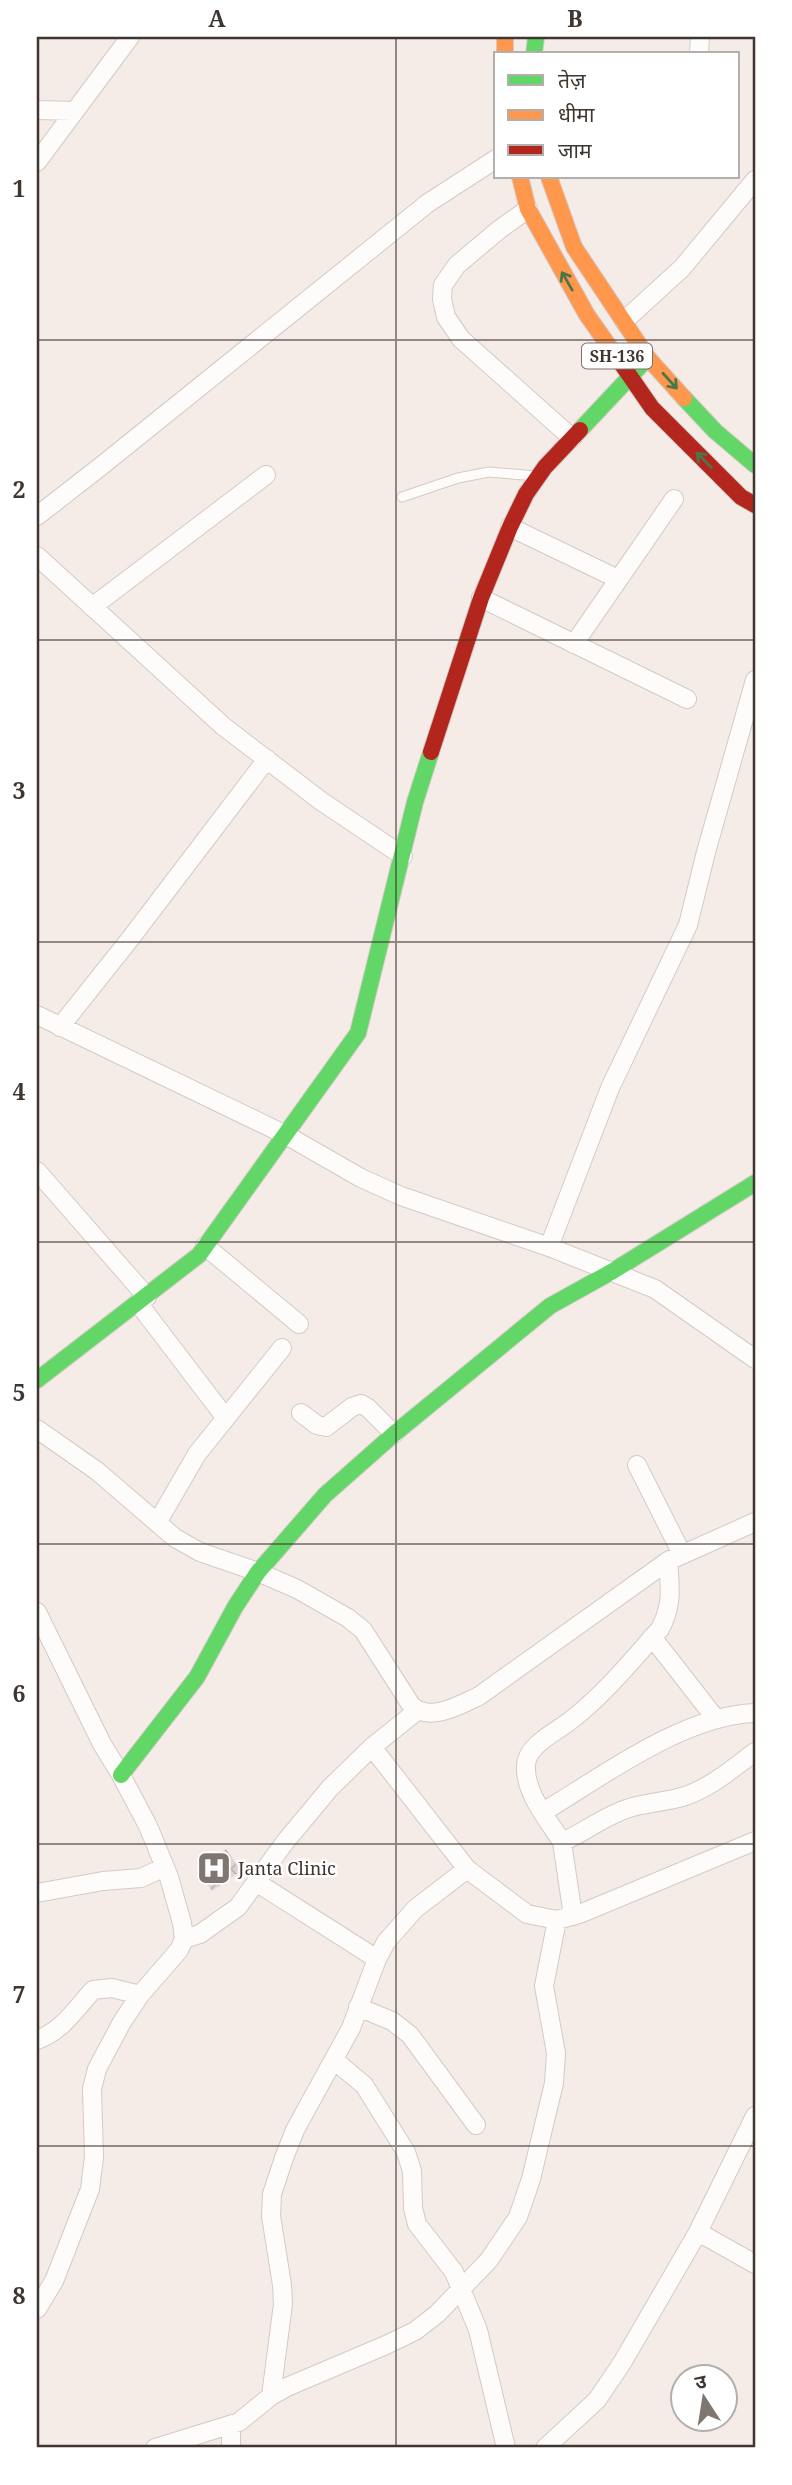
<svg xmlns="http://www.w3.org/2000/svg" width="792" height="2485" viewBox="0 0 792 2485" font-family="'Noto Serif','Noto Sans Devanagari',serif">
  <defs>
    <pattern id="building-cross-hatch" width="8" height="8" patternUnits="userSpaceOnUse" patternTransform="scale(1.75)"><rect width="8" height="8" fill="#ded5d6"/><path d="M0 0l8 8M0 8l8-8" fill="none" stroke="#c0b7b8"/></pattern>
  </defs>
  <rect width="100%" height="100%" fill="#f6ece7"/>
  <path fill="url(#building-cross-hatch)" d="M226 1849 241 1871 212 1891 197 1869Z"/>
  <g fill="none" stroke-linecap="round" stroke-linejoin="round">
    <g stroke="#d3cac6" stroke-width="11">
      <path id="lane" d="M402 497 458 478 489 472 536 476"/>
    </g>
    <g stroke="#d3cac6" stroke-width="20">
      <path id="street" d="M699 54 700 37
        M37 110 74 111
        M37 162 130 37
        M528 209 500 229 457 265 443 285 442 299 446 317 461 339 572 438
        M624 321 682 268 755 180
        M37 516 100 467 428 203 496 159
        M510 527 618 579
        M37 556 223 726 321 801 403 856
        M481 598 687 699
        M92 607 266 475
        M574 644 674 499
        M37 1015 286 1135 361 1178 401 1196 549 1247 655 1289 755 1359
        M60 1027 130 939 267 759
        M37 1171 147 1297
        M205 1246 299 1324
        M549 1247 610 1088 688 925 706 852 755 680
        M138 1303 225 1417
        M301 1413 317 1425 326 1427 352 1407 361 1404 368 1408 394 1434
        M37 1429 97 1471 175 1538 200 1552 258 1572 297 1589 348 1618 363 1630 411 1705C429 1723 460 1705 479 1696L668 1561 755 1522
        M637 1465 682 1554
        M157 1523 197 1454 282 1348
        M37 1612 102 1744 121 1775 148 1826 169 1877 182 1923 184 1939 179 1950 140 1995 122 2022 97 2069 92 2089 94 2157 90 2189 54 2281 37 2309
        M652 1637 716 1719
        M372 1747 467 1869 527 1914 557 1920 582 1913 755 1841
        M543 1812C603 1776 684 1715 755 1713
        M562 1842C548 1820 524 1792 526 1765 527 1745 556 1732 570 1721 605 1694 631 1661 660 1629 673 1605 670 1587 668 1561
        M256 1882 377 1959
        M37 1893 103 1881 141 1878 165 1867
        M573 1916 562 1842C585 1832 604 1816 629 1808 646 1803 664 1802 682 1797 709 1789 732 1769 755 1752
        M184 1939 200 1934 238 1907 285 1842 330 1788 372 1747 417 1711
        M358 2007 392 2021 410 2035 476 2125
        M37 2040C62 2031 75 2010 93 1990L112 1988 140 1995
        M335 2061 364 2085 406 2152 412 2171 413 2208 417 2224 454 2272 478 2330 506 2448
        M698 2232 755 2264
        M271 2396 283 2304 282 2285 271 2216 272 2194 284 2158 295 2130 351 2028 377 1959 386 1942 415 1909 467 1869
        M155 2448 239 2422 271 2396 287 2387 386 2345 415 2331 437 2314 489 2260 518 2217 531 2179 554 2083 556 2053 544 1986 557 1920
        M231 2448V2425
        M545 2448 597 2400 622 2363 698 2232 755 2116"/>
    </g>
    <g stroke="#d3cac6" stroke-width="18">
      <path id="fast" d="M534 54 536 37
        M684 398 715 431 755 465
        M580 430 642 364
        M37 1380 199 1255 358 1033 415 802 431 752
        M121 1775 197 1677 235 1607 258 1572 325 1495 394 1434 550 1306 613 1271 755 1183"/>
    </g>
    <g stroke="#d3cac6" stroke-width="18">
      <path id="slow" d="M505 37V54
        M520 177 528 209 587 315 623 366
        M549 177 574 247 648 358 684 398"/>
    </g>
    <g stroke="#d3cac6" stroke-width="18">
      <path id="jam" d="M623 366 652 408 741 497 755 505
        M431 752 481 598 510 527 526 494 545 467 580 430"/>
    </g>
    <use href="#lane" stroke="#fefcfb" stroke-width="9"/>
    <use href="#street" stroke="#fefcfb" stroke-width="18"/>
    <use href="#fast" stroke="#63d668" stroke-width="16"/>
    <use href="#slow" stroke="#ff974d" stroke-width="16"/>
    <use href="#jam" stroke="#b3261e" stroke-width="16"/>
  </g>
  <defs><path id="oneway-shaft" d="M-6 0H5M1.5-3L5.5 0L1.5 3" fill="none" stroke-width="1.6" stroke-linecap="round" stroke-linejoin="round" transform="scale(1.75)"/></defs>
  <g stroke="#4d7648">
    <use href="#oneway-shaft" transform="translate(567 281) rotate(-120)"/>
    <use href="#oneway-shaft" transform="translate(670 381) rotate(48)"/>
    <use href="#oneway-shaft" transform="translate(704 460) rotate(-135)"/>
  </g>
  <path fill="none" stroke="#3f3632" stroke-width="2" stroke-opacity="0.55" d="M396 37V2448M37 340H755M37 640H755M37 942H755M37 1242H755M37 1544H755M37 1844H755M37 2146H755"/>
  <defs>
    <g id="hospital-square" transform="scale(1.75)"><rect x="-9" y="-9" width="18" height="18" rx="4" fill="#7f7671" stroke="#fff"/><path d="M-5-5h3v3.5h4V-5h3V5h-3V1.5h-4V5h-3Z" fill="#fff"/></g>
  </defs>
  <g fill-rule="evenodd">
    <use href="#hospital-square" x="214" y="1868"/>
  </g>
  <g text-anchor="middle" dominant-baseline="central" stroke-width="5" stroke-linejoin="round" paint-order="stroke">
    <rect fill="#fff" stroke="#797270" stroke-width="2" x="582" y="343.5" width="70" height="25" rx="5"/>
    <g font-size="16" font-weight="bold" fill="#3f3632">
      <text x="617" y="356">SH-136</text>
    </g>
    <g font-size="18" fill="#3f3632" stroke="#fff" text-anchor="start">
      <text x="238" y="1868">Janta Clinic</text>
    </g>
  </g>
  <rect width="792" height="2485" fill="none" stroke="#ffffff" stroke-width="77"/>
  <rect x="494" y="52" width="245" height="126" fill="#ffffff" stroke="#b2afad" stroke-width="2"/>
  <rect x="508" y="75" width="35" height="10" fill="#63d668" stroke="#b2afad" stroke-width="2"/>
  <text x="558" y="88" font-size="21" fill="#3f3632">तेज़</text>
  <rect x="508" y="110" width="35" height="10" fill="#ff974d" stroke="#b2afad" stroke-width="2"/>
  <text x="558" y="122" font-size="21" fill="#3f3632">धीमा</text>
  <rect x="508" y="145" width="35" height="10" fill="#b3261e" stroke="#b2afad" stroke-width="2"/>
  <text x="558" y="158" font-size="21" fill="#3f3632">जाम</text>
  <g transform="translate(704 2398) rotate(348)"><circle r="33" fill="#ffffff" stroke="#b2afad" stroke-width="2"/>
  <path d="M0-5L12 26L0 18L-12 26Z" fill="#7f7671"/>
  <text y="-10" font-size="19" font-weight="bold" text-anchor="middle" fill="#3f3632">उ</text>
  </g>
  <rect x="38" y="38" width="716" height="2408" fill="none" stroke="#3f3632" stroke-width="2.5"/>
  <g font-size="23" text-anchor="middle" font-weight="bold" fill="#3f3632">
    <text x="217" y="27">A</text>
    <text x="575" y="27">B</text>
    <text x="19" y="197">1</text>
    <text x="19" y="498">2</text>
    <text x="19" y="799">3</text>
    <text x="19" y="1100">4</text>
    <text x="19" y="1401">5</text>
    <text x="19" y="1702">6</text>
    <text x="19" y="2003">7</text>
    <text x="19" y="2304">8</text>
  </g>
</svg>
